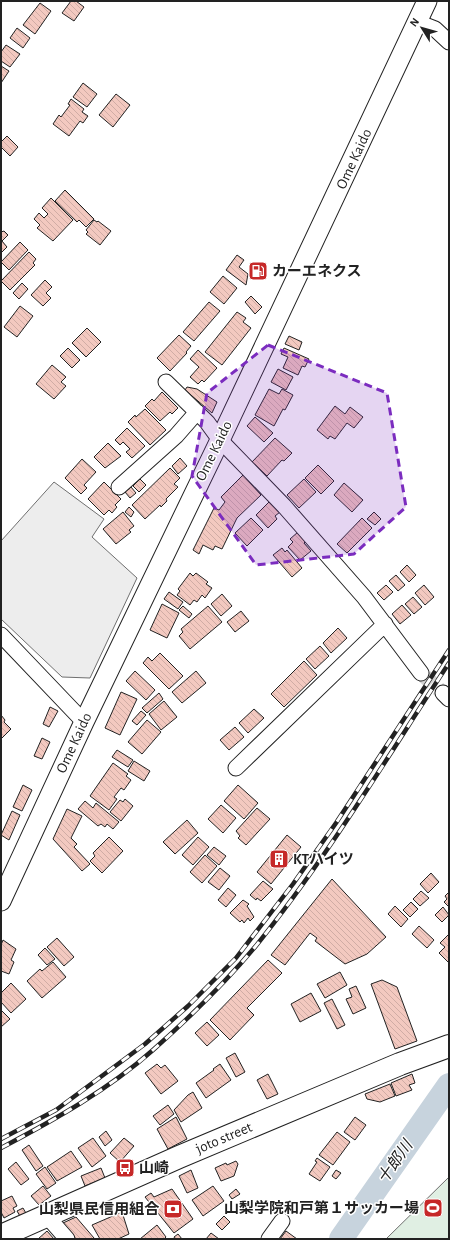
<svg xmlns="http://www.w3.org/2000/svg" width="450" height="1240" viewBox="0 0 450 1240" font-family="'Alegreya Sans','Noto Sans JP',sans-serif">
  <defs>
    <pattern id="building-back-hatch" width="6" height="6" patternUnits="userSpaceOnUse"><rect width="6" height="6" fill="#f3c9c0"/><path d="M-1 5l2 2M0 0l6 6M5-1l2 2" fill="none" stroke="#d0aca5"/></pattern>
  </defs>
  <rect width="100%" height="100%" fill="#fff"/>
  <path fill="#e0efe3" stroke="#6f6f6f" d="M449 1177V1239H386Z"/>
  <path fill="#ededed" stroke="#6f6f6f" d="M54 482 104 519 92 537 137 578 90 678 62 677 1 619V541Z"/>
  <g fill="none" stroke-linecap="round" stroke-linejoin="round">
    <path stroke="#c7d3dd" stroke-width="24" d="M341 1239 449 1085"/>
  </g>
  <path fill="url(#building-back-hatch)" stroke="#222" d="M71 1H76L84 7 74 21 62 13Z
    M40 3 51 11 35 34 23 25Z
    M17 28 30 38 23 48 10 38Z
    M6 45 20 54 10 67 1 61V52Z
    M1 66 9 71 1 83Z
    M83 83 97 94 87 107 73 97Z
    M116 94 130 105 113 127 99 115Z
    M71 99 84 109 82 112 88 116 83 123 80 121 69 136 53 124 59 115 61 117 70 105 68 104Z
    M7 136 18 147 10 156 1 147V142Z
    M65 190 94 219 86 227 79 220 77 222 55 201Z
    M51 198 73 220 53 241 37 228 40 225 34 219 39 213 44 218 48 214 42 208Z
    M94 220 97 222 98 221 111 231 100 245 86 234 88 232 86 230Z
    M4 231 8 235 2 241 7 247 1 253V232Z
    M20 242 28 250 9 270 1 262Z
    M29 252 36 259 33 263 35 265 10 290 1 281Z
    M237 255 244 260 239 267 248 274 246 285 226 270Z
    M223 276 237 288 224 304 210 292Z
    M45 280 52 287 46 293 51 298 43 306 31 295Z
    M22 283 28 289 19 299 13 293Z
    M251 296 262 307 255 314 245 302Z
    M209 302 220 311 194 341 183 332Z
    M20 306 33 316 17 337 4 327Z
    M237 312 246 318 243 322 251 328 222 365 205 352Z
    M87 328 101 342 86 357 72 343Z
    M179 335 191 346 186 352 187 353 170 371 157 358Z
    M289 336 302 342 299 350 285 344Z
    M68 348 80 360 72 368 60 356Z
    M284 348 309 359 305 367 302 366 298 375 283 368 288 357 281 354Z
    M198 350 217 368 204 382 202 380 198 384 190 377 199 367 190 359Z
    M52 365 66 377 61 382 66 386 54 399 36 384Z
    M278 369 293 377 286 390 271 382Z
    M187 387 197 389 217 402 212 413 185 390Z
    M269 389 279 394 282 389 293 395 285 410 283 409 274 426 255 415Z
    M162 392 178 408 172 414 170 412 160 421 145 406 152 399 154 401Z
    M335 406 345 414 350 407 363 417 354 428 347 423 335 439 330 436 328 439 317 430Z
    M145 409 166 430 150 445 128 422 135 415 136 417Z
    M255 417 273 433 264 442 247 426Z
    M127 428 145 446 132 458 126 452 130 449 123 442 120 445 115 440Z
    M275 438 292 453 284 461 282 460 267 476 252 462Z
    M108 443 121 456 105 468 94 457Z
    M180 458 187 466 178 474 172 466Z
    M82 459 96 472 84 485 87 488 81 494 65 478Z
    M318 465 334 481 321 494 305 478Z
    M170 468 180 478 174 484 178 487 166 499 167 501 161 507 160 505 145 519 132 505Z
    M243 475 261 495 237 518 222 549 215 546 213 550 203 545 199 554 193 550 214 508 219 510 225 502 221 497Z
    M140 479 146 485 139 492 133 486Z
    M304 479 316 492 299 508 287 495Z
    M104 482 121 499 115 505 117 507 112 513 109 510 104 515 88 499Z
    M344 483 363 500 352 512 334 495Z
    M131 487 136 493 130 498 125 492Z
    M270 501 280 512 275 516 277 519 268 528 256 515Z
    M129 507 134 512 131 517 125 512Z
    M123 512 134 526 129 530 131 532 116 544 103 529Z
    M374 512 381 519 375 525 367 519Z
    M251 518 263 530 247 546 235 533Z
    M362 518 372 528 347 553 337 544Z
    M298 532 306 541 304 543 311 551 300 560 288 547 293 542 290 539Z
    M282 548 285 552 287 550 302 568 292 577 273 555Z
    M407 565 416 575 409 582 400 572Z
    M190 573 193 576 196 573 208 582 206 584 212 588 205 598 202 595 197 602 194 600 190 605 177 595 180 591 178 589Z
    M396 575 405 585 398 591 389 581Z
    M386 585 393 592 384 600 377 593Z
    M424 585 434 597 425 605 415 593Z
    M169 592 183 602 178 609 164 599Z
    M222 594 232 606 221 616 211 604Z
    M413 597 422 607 414 614 405 604Z
    M162 604 179 613 167 638 150 630Z
    M402 605 411 615 400 624 392 614Z
    M183 606 192 614 189 618 179 610Z
    M208 606 222 622 190 649 179 636 183 632 181 629Z
    M241 611 249 621 235 632 227 622Z
    M338 628 347 638 331 653 323 643Z
    M320 646 329 656 315 669 306 659Z
    M160 653 183 676 169 689 143 663 148 657 152 661Z
    M304 661 317 675 284 707 271 694Z
    M135 671 155 690 146 700 126 681Z
    M196 671 206 683 182 703 172 692Z
    M121 692 137 699 120 735 105 728Z
    M159 693 163 699 147 713 142 708Z
    M164 701 177 717 161 730 149 714Z
    M50 707 58 711 49 727 43 724Z
    M254 709 264 718 248 733 239 723Z
    M141 711 146 715 137 725 132 721Z
    M1 715 5 720 4 722 11 729 1 739Z
    M147 720 161 732 142 754 128 742Z
    M235 727 244 737 229 750 220 740Z
    M42 738 50 742 42 759 34 756Z
    M117 750 133 760 128 767 112 757Z
    M134 761 150 771 144 781 128 771Z
    M113 763 128 774 126 776 131 780 124 790 121 788 114 797 117 799 109 810 90 796Z
    M23 785 32 790 22 811 13 807Z
    M238 785 258 803 244 819 224 801Z
    M125 799 133 806 121 821 110 812 120 800 123 802Z
    M85 801 93 808 96 803 119 822 113 829 107 824 105 827 101 824 98 826 78 809Z
    M221 805 236 818 223 833 208 819Z
    M257 808 270 819 246 845 238 838 240 836 236 831Z
    M67 809 82 816 71 838 77 844 74 847 90 864 82 871 53 839Z
    M12 811 20 815 9 840 1 835Z
    M187 820 198 833 175 854 163 842Z
    M287 835 301 847 271 884 257 872Z
    M109 837 123 851 102 873 90 861 95 856 93 853Z
    M198 837 209 847 193 865 182 855Z
    M214 847 226 856 219 865 207 855Z
    M205 855 217 866 202 883 190 872Z
    M220 868 230 876 219 890 208 882Z
    M431 873 439 882 428 893 420 884Z
    M332 879 386 937 367 954 345 964 315 941 317 938 310 933 285 965 271 955Z
    M263 881 273 889 261 901 257 898 256 900 250 895Z
    M228 888 236 895 226 907 218 900Z
    M421 891 429 898 420 906 413 899Z
    M449 892V907L444 902 447 899 445 896Z
    M243 900 249 904 247 906 254 917 250 921 248 918 244 923 242 920 240 922 230 913Z
    M411 902 418 909 410 917 403 910Z
    M395 906 408 919 401 927 388 914Z
    M443 907 449 915 442 922 435 915Z
    M419 926 434 940 427 948 412 934Z
    M449 934V963L439 953 445 947 440 943Z
    M57 938 74 957 64 966 47 947Z
    M3 940 16 949 11 960 14 962 9 974 1 971V945Z
    M45 948 55 959 47 965 38 955Z
    M268 960 282 973 247 1008 254 1015 230 1040 210 1020Z
    M53 962 66 977 42 998 27 981 40 969 42 971Z
    M340 972 347 985 325 998 317 984Z
    M382 980 397 987 417 1041 395 1049 371 984Z
    M11 983 26 999 11 1013 1 1002V993Z
    M356 986 366 1008 353 1014 346 999 352 997 349 989Z
    M311 993 321 1011 300 1022 291 1004Z
    M332 999 345 1025 337 1029 324 1003Z
    M1 1010 10 1019 1 1027Z
    M207 1022 219 1035 207 1046 195 1033Z
    M235 1053 245 1072 236 1077 226 1058Z
    M157 1064 161 1068 165 1065 178 1081 161 1094 145 1073Z
    M220 1064 231 1080 206 1098 196 1083 214 1070 213 1069Z
    M268 1074 278 1094 267 1099 257 1080Z
    M412 1074 415 1083 409 1085 412 1090 396 1096 391 1083Z
    M390 1084 395 1096 380 1102 367 1099 365 1094Z
    M193 1092 202 1108 181 1122 174 1110 188 1095Z
    M168 1105 174 1114 160 1125 153 1116Z
    M176 1117 187 1139 168 1149 157 1129Z
    M355 1117 366 1125 355 1140 344 1132Z
    M106 1131 112 1140 105 1146 99 1137Z
    M337 1132 350 1142 333 1165 319 1155Z
    M93 1138 106 1156 92 1167 78 1148Z
    M124 1138 134 1146 120 1162 110 1153Z
    M29 1145 43 1166 36 1171 22 1150Z
    M71 1151 82 1167 57 1181 47 1167Z
    M317 1158 330 1167 320 1181 309 1174 317 1162 315 1161Z
    M236 1161 238 1164 234 1176 221 1181 215 1168 226 1163 227 1165Z
    M16 1162 29 1179 21 1185 8 1169Z
    M45 1167 56 1183 47 1189 36 1174Z
    M101 1168 105 1178 85 1186 81 1176Z
    M191 1170 198 1188 187 1193 179 1176Z
    M336 1170 341 1173 336 1179 332 1176Z
    M43 1186 51 1196 39 1205 31 1196Z
    M213 1186 224 1201 203 1216 192 1200Z
    M172 1189 193 1219 174 1233 145 1197 151 1193 154 1197Z
    M236 1189 240 1194 232 1199 229 1195Z
    M12 1196 17 1206 13 1208 15 1212 4 1218 1 1212V1201Z
    M23 1208 27 1215 21 1218 17 1211Z
    M122 1212 129 1234 118 1239H100L92 1225Z
    M224 1216 230 1222 222 1230 216 1224Z
    M76 1217 94 1238 92 1239H76L63 1223Z
    M157 1225 166 1237 164 1239H140Z
    M47 1231 54 1239H38Z
    M286 1231 297 1239H280Z
    M211 1233 219 1239H206Z
    M178 1234 182 1239H175L174 1237Z"/>
  <g fill="none" stroke-linecap="round" stroke-linejoin="round">
    <path stroke="#d3d3d3" stroke-width="15" stroke-dasharray="15 8" stroke-linecap="butt" d="M421 673 443 693"/>
    <g stroke="#222" stroke-width="17">
      <path id="minor" d="M417 22 435 29 449 42
        M166 382 207 422 220 440 284 506 364 597 421 673
        M119 487 176 436 197 412
        M1 635 84 722
        M443 693 449 699
        M236 768 385 624
        M46 1215 67 1239
        M269 1239 282 1221"/>
    </g>
    <g stroke="#222" stroke-width="21">
      <path id="major" d="M1 901 84 722 220 440 427 1"/>
    </g>
    <g stroke="#222" stroke-width="24">
      <path id="highway" d="M1 1236 179 1157 400 1064 449 1046"/>
    </g>
    <use href="#minor" stroke="#fff" stroke-width="15"/>
    <use href="#major" stroke="#fff" stroke-width="19"/>
    <use href="#highway" stroke="#fff" stroke-width="22"/>
    <g stroke="#222" stroke-width="4.5">
      <path id="rail" d="M1 1139 56 1110 145 1044 188 1006 236 958 293 884 336 823 449 650
        M1 1148C54 1120 108 1090 153 1050 189 1018 225 983 255 947 327 858 386 759 449 663"/>
    </g>
    <use href="#rail" stroke="#fff" stroke-width="3" stroke-dasharray="9" stroke-linecap="butt"/>
  </g>
  <path fill="#7b2cbf" fill-opacity="0.2" stroke="#7b2cbf" stroke-width="3" stroke-dasharray="8 5" stroke-linejoin="round" d="M268 345 387 393 406 507 354 554 256 565 192 476 207 393Z"/>
  <defs>
    <g id="fuel-square" transform="scale(1)"><rect x="-9" y="-9" width="18" height="18" rx="4" fill="#c62828" stroke="#fff"/><path d="M-5.5-6h7V0h2V4h1.3V-2.5L3-4.5l.8-.8L6-3V5H2.5V1h-1V6h-7ZM-4.2-4.7v3.2H.2V-4.7Z" fill="#fff"/></g>
    <g id="building-square" transform="scale(1)"><rect x="-9" y="-9" width="18" height="18" rx="4" fill="#c62828" stroke="#fff"/><path d="M-4-6H4V6H1V3H-1V6H-4ZM-2.5-4.3h1.7v1.8h-1.7ZM.8-4.3h1.7v1.8H.8ZM-2.5-1h1.7V.8h-1.7ZM.8-1h1.7V.8H.8Z" fill="#fff"/></g>
    <g id="bus-square" transform="scale(1)"><rect x="-9" y="-9" width="18" height="18" rx="4" fill="#c62828" stroke="#fff"/><path d="M-5-6H5V4H4V6H2V4H-2V6H-4V4H-5ZM-3.5-4V0h7V-4ZM-3.5 1.2v1.5H-2V1.2ZM2 1.2v1.5H3.5V1.2Z" fill="#fff"/></g>
    <g id="stadium-square" transform="scale(1)"><rect x="-9" y="-9" width="18" height="18" rx="4" fill="#c62828" stroke="#fff"/><path d="M0-5a6.5 5 0 1 0 0 10a6.5 5 0 1 0 0-10ZM-3.5-1.8h7v3.6h-7Z" fill="#fff"/></g>
    <g id="bank-square" transform="scale(1)"><rect x="-9" y="-9" width="18" height="18" rx="4" fill="#c62828" stroke="#fff"/><path d="M-6-4H6V4H-6ZM0-2.3a2.3 2.3 0 1 0 0 4.6a2.3 2.3 0 1 0 0-4.6Z" fill="#fff"/></g>
  </defs>
  <g fill-rule="evenodd">
    <use href="#fuel-square" x="258" y="271"/>
    <use href="#building-square" x="279" y="859"/>
    <use href="#bus-square" x="125" y="1168"/>
    <use href="#stadium-square" x="433" y="1208"/>
    <use href="#bank-square" x="173" y="1209"/>
  </g>
  <g text-anchor="middle" dominant-baseline="central" stroke-width="3" stroke-linejoin="round" paint-order="stroke">
    <g font-size="15" fill="#222" stroke="#fff">
      <text transform="translate(354 159) rotate(-65)">Ome Kaido</text>
      <text transform="translate(214 451) rotate(-64)">Ome Kaido</text>
      <text transform="translate(74 743) rotate(-65)">Ome Kaido</text>
      <text transform="translate(224 1138) rotate(-23)">joto street</text>
    </g>
    <g font-size="15" font-weight="bold" fill="#222" stroke="#fff" text-anchor="start">
      <text x="272" y="271">カーエネクス</text>
      <text x="293" y="859">KTハイツ</text>
      <text x="139" y="1168">山崎</text>
      <text x="419" y="1208" text-anchor="end">山梨学院和戸第１サッカー場</text>
      <text x="159" y="1209" text-anchor="end">山梨県民信用組合</text>
    </g>
    <g font-size="16" font-style="italic" fill="#222" stroke="#fff">
      <text transform="translate(395 1162) rotate(-55)">十郎川</text>
    </g>
  </g>
  <rect width="450" height="1240" fill="none" stroke="#222222" stroke-width="4"/>
  <g transform="translate(422 28) rotate(307)" stroke="#ffffff" stroke-width="3" paint-order="stroke">
  <path d="M0-3L7 15L0 10L-7 15Z" fill="#222222"/>
  <text y="-6" font-size="11" font-weight="bold" text-anchor="middle" fill="#222222">N</text>
  </g>
</svg>
